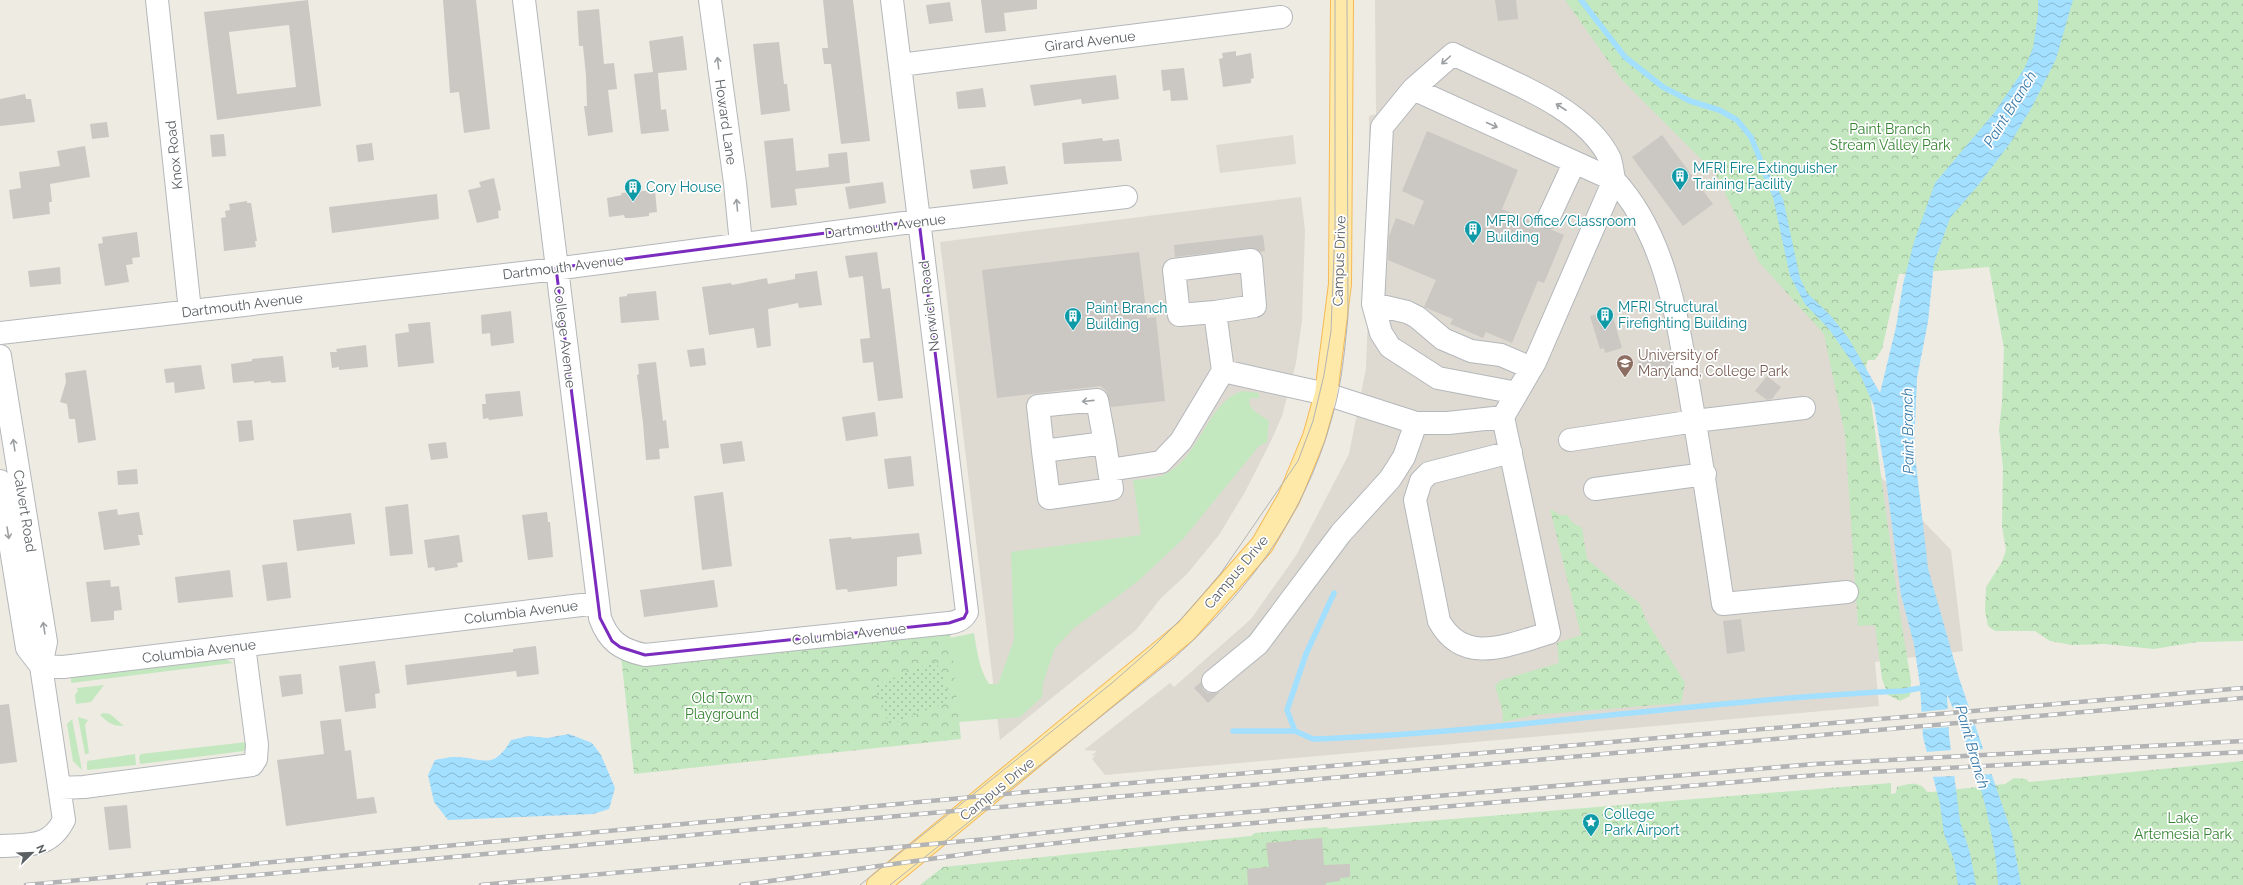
<svg xmlns="http://www.w3.org/2000/svg" width="2243" height="885" viewBox="0 0 2243 885" font-family="Raleway,sans-serif">
  <defs>
    <pattern id="forest-crowns" width="20" height="18" patternUnits="userSpaceOnUse"><rect width="20" height="18" fill="#c3e7bf"/><path d="M2 6a3 3 0 1 1 6 0M12 15a3 3 0 1 1 6 0" fill="none" stroke="#a1bf9f"/></pattern>
    <pattern id="garden-dots" width="8" height="8" patternUnits="userSpaceOnUse"><rect width="8" height="8" fill="#c3e7bf"/><path d="M2 2h.1M6 6h.1" fill="none" stroke="#a1bf9f" stroke-width="1.8" stroke-linecap="round"/></pattern>
    <pattern id="water-waves" width="16" height="10" patternUnits="userSpaceOnUse"><rect width="16" height="10" fill="#a3dfff"/><path d="M0 5q4-4 8 0t8 0" fill="none" stroke="#88b8d2"/></pattern>
  </defs>
  <rect width="100%" height="100%" fill="#eeebe3"/>
  <path fill="#dedad1" d="M1375 0H1586L1813 254 1880 476 1951 550 1963 651 1875 662 1879 706 1105 775 1092 759 1096 755 1091 756 1097 751 1084 750 1170 683 1174 687 1251 619 1297 554 1349 454 1366 368 1369 288V116L1376 114Z
    M1293 135 1296 164 1220 173 1216 145Z
    M1301 197 1305 230 1302 321 1296 363 1282 416 1270 443 1245 492 1219 535 1187 574 1161 598 1136 630 1000 740 940 242Z"/>
  <path fill="#c3e7bf" d="M1243 391 1259 393V398H1250L1249 403 1253 410 1269 421 1267 442 1259 446 1183 539 1137 582 1074 628 1055 648 1043 683 1042 697 1020 717 959 722 950 638 974 633C977 651 979 669 989 684H998L1014 640 1011 552 1141 535 1133 480C1142 479 1153 479 1161 476 1201 460 1206 401 1243 391Z
    M224 658 233 663 71 683V677Z
    M104 685 91 702 76 704 75 695 78 691 77 688Z
    M103 713 110 714 124 726C113 726 108 723 100 715Z
    M78 717 88 720 85 725 89 753 87 754H85Z
    M72 719 82 770 73 761 67 724Z
    M247 742 248 747 244 751 140 764 139 757 141 754Z
    M135 754 136 765 87 770V761Z"/>
  <path fill="url(#forest-crowns)" d="M1565 0H2243V641L2197 642 2154 649 2105 644 2072 645 2050 641 2035 631H1995L1988 626 1985 611 1986 587 2002 562 2006 550 2002 526 2003 468 1999 430 2002 402 2004 348 1989 267 1899 274 1882 349 1875 360H1868L1866 365 1899 608 1911 681 1910 696 1900 701 1888 695 1882 679 1875 625 1858 626 1845 435 1824 334 1759 262 1716 175 1708 166 1621 79Z
    M1550 509 1560 515H1567L1573 523 1582 528 1587 559 1640 604 1646 620 1685 683 1681 703 1534 715 1503 722 1502 709 1495 686 1501 680 1559 663 1557 643 1581 635Z
    M949 623 961 739 634 774 620 647Z
    M2243 761V885H920L943 867 1251 836 1255 833 1326 827 1330 829 1891 783V794L1896 793 1897 787C1908 784 1920 780 1927 792H1932L2005 784 2014 778 2026 779 2029 782Z"/>
  <path fill="url(#garden-dots)" d="M936 661 952 700 889 725 874 686Z"/>
  <path fill="url(#water-waves)" d="M2038 0H2073L2056 59 2033 105 2011 142 1980 183 1950 218 1934 263 1928 322 1917 378 1914 447 1928 568 1959 678 2012 834 2021 885H1998C1995 823 1971 751 1947 694L1949 735 1960 821 1970 853 1976 885H1958L1954 860 1944 834 1940 804 1923 737 1920 685 1914 644 1901 595 1885 472 1874 406 1860 374 1829 329 1805 304 1790 276 1773 197 1763 176 1758 153 1783 199 1800 278 1807 293 1830 315 1849 339 1880 393 1896 327 1903 284 1914 242 1935 183 1994 113 2024 69 2033 48 2038 15Z
    M569 734 592 743 601 755 615 788 609 809 593 814 448 820 434 802 428 775 435 760C441 759 448 757 454 757 483 757 492 772 511 740L529 736 547 738Z"/>
  <path fill="#eeebe3" d="M1971 707 1977 724 1959 726 1951 709Z
    M1949 709 1950 727 1921 729 1920 712Z
    M1986 749 1995 774 1973 775 1967 750Z
    M1953 750 1957 776 1931 777 1925 752Z"/>
  <g fill="none" stroke-linecap="round" stroke-linejoin="round">
    <path stroke="#a3dfff" stroke-width="5.5" d="M1581 0 1625 57 1663 87 1690 101 1719 110 1737 120 1751 137 1760 159
      M1334 593 1306 654 1287 710 1295 731 1313 739C1510 732 1706 699 1904 691L1926 687
      M1233 731H1295"/>
  </g>
  <path fill="#cbc7c2" fill-rule="evenodd" d="M308 0 321 106 217 120 204 12ZM289 25 296 87 237 94 229 32Z
    M443 0H476L490 129 464 133 459 92 450 93Z
    M823 0H853L870 141 841 144 831 64H824L822 48H828Z
    M981 0H1037V9L1004 13 1006 31 985 33Z
    M1495 0H1516L1518 19 1498 21Z
    M950 2 953 21 929 24 926 5Z
    M599 9 604 64 614 63 617 89 608 90 613 132 588 136 584 106H587L586 76 583 46H579L577 11Z
    M683 36 687 70 658 73 661 110 666 109 669 131 641 134 634 74 653 72 649 41Z
    M779 42 784 84H787L790 111 761 115 753 44Z
    M1236 51V56L1251 53 1254 78 1251 79V83L1223 87 1219 59 1223 58 1222 53Z
    M1184 68 1188 100 1171 101 1170 90 1163 91 1161 70Z
    M1116 75 1119 99 1082 104 1081 99 1034 106 1030 85Z
    M983 88 986 107 958 109 956 92Z
    M25 94 26 99H31L35 122 0 126V99Z
    M107 122 109 137 92 139 90 124Z
    M1427 131 1518 170 1502 209 1564 235 1544 283 1538 281 1512 343 1486 332 1483 338 1450 324 1453 319 1424 307 1436 280 1388 260 1389 236 1396 218 1414 225 1424 201 1402 191Z
    M224 134 226 156 212 157 210 135Z
    M1662 135 1713 204 1683 226 1632 157Z
    M793 138 796 171 829 167 828 154 847 152 850 183 795 189 797 205 771 208 764 141Z
    M1102 138 1103 141 1119 139 1122 161 1064 164 1062 143Z
    M372 143 374 160 358 162 356 145Z
    M85 146 90 177 50 184 52 202H49L50 214 13 219 9 190 21 188 19 172 60 166 57 151Z
    M1005 166 1008 184 973 189 970 170Z
    M494 178 501 210 498 211 499 218 477 223 468 190 481 187 479 182Z
    M883 182 886 203 849 209 845 187Z
    M655 190 657 212 649 213V216L632 218H625L624 215 609 217 607 198 622 195 621 193Z
    M437 194 439 219 332 233 329 207Z
    M247 201V203H251L257 241H255L256 247 224 251 221 218 226 217 225 211 230 210 229 204Z
    M137 232 140 257 132 258 133 264 126 265 129 282 105 286 98 244 103 243 102 237Z
    M1263 235 1265 251 1260 252 1249 248 1175 257 1174 245Z
    M877 252 882 289 890 288 903 398 878 401 873 362 863 363 860 339 870 338 863 276 849 278 845 256Z
    M1139 252 1147 318 1156 317 1165 401 1111 407 1107 392 1101 386 997 398 982 270Z
    M60 267 61 284 30 287 28 271Z
    M817 271 822 305 799 308 798 303 768 309 771 346 757 348 754 328 709 335 702 287 731 283 732 285 767 278 768 284 795 279V274Z
    M656 291 659 320 621 323 619 297 627 296V294Z
    M1611 310 1622 348 1605 353 1604 348 1600 349 1590 316Z
    M511 311 514 343 491 346 490 333 482 334 481 315Z
    M430 322 434 363 398 367 395 334 409 332 408 324Z
    M366 345 368 367 339 370V367L332 368 330 352H337L336 349Z
    M704 348 706 365 690 367 687 350Z
    M1669 354 1673 367 1641 374 1638 361Z
    M283 356 286 382 271 383V381L254 383V381L233 383 231 364 252 361V359Z
    M656 362 663 421 666 420 669 448 659 449 660 459 646 460 643 423 637 375 639 374 638 364Z
    M201 365 205 389 175 393 174 382 166 383 164 369Z
    M86 370 96 440 78 443 75 419H69L67 404 60 402 66 382 65 373Z
    M1767 376 1781 387 1772 399 1767 400 1755 391Z
    M520 391 523 416 489 420 488 418 483 419 482 404H486L485 394Z
    M875 412 878 436 846 441 842 417Z
    M252 420 254 440 239 442 237 421Z
    M742 441 745 461 723 464 720 444Z
    M446 442 448 458 431 460 428 444Z
    M911 456 914 486 888 489 884 459Z
    M137 469 138 484 118 485 117 471Z
    M723 492 732 566 702 570 694 496Z
    M408 504 413 554 390 556 385 507Z
    M117 509 118 515 139 512 143 535H138L140 545 104 550 98 512Z
    M547 512 548 522H550L553 557 528 560 522 515Z
    M351 513 355 544 297 551 293 520Z
    M919 533 922 554 897 557V586L848 592 847 589 836 590 829 539 851 537 852 539Z
    M459 535 463 562 457 563 458 567 435 571 434 567 428 568 424 540Z
    M287 562 291 598 267 601 262 565Z
    M230 570 233 597 178 603 175 577Z
    M110 580 111 587 119 586 122 610 114 611V620L91 622 86 582Z
    M714 580 718 607 644 617 640 590Z
    M1741 619 1745 651 1727 654 1723 621Z
    M536 646 539 674 517 677 516 671 407 685 405 665 513 652V649Z
    M375 661 380 693 375 694 376 708 345 712 339 666Z
    M301 674 303 694 282 697 279 676Z
    M1201 682 1203 689 1208 693 1220 692 1208 703 1194 688Z
    M9 704 17 762 0 764V705Z
    M341 719 345 751 351 750 357 799 374 797 377 813 286 826 277 760 324 754 320 721Z
    M127 805 131 848 109 850 104 807Z
    M1322 838 1324 865 1350 864V877L1340 878V881L1326 883V885H1248L1247 869 1269 867 1266 843Z"/>
  <g fill="none" stroke-linecap="round" stroke-linejoin="round">
    <g stroke="#b4b7bb" stroke-width="24">
      <path id="minor" d="M157 0 190 311
        M524 0 600 618C608 641 621 650 645 655L949 623C957 622 963 620 967 612L892 0
        M710 0 735 183 741 244
        M900 65 1281 17
        M1413 89 1382 127 1373 304 1381 333 1390 347 1438 378 1517 393
        M1549 217 1574 163
        M1373 304 1407 312 1417 317 1443 339 1471 351 1501 355 1531 368
        M1215 312 1179 315 1174 270 1251 260 1255 306 1215 312 1223 371
        M0 333 539 271 919 221 1126 197
        M0 356 46 642 41 666 64 820C49 849 29 844 0 846
        M1503 417 1549 633C1510 644 1464 667 1439 621L1415 500 1421 481 1429 473 1511 452
        M1416 423H1448L1503 417 1535 362 1614 180C1613 174 1612 166 1610 159 1585 106 1503 79 1453 54L1413 89 1614 180C1668 238 1678 325 1691 400 1703 468 1713 536 1723 604L1847 592
        M1570 440 1695 421 1804 408
        M1043 451 1038 406 1097 400 1105 443
        M1109 470 1112 489 1049 498 1043 451 1105 443 1109 470 1161 462 1181 441 1223 371 1326 394 1416 423 1404 457 1390 479 1341 533 1258 644 1213 681
        M0 481 27 648 41 666
        M1595 489 1705 474
        M41 666 63 667 598 603
        M60 788 84 787 252 765 256 759 257 745 244 646"/>
    </g>
    <g stroke="#f5b956" stroke-width="24">
      <path id="major" d="M878 885 1186 631 1262 545 1289 498 1314 437 1326 394 1340 284 1342 0"/>
    </g>
    <use href="#minor" stroke="#fff" stroke-width="22"/>
    <use href="#major" stroke="#ffe9a8" stroke-width="22"/>
    <path stroke="#b2b3b4" stroke-width="1" d="M860 885 1112 683 1153 647 1185 615 1221 573 1298 461 1313 421 1324 375 1331 331 1335 227V0
      M890 885 1174 658C1255 585 1312 506 1337 398 1343 371 1345 344 1348 317L1347 0"/>
    <g stroke="#b2b3b4" stroke-width="4.5">
      <path id="rail" d="M26 885 1038 791 2243 688
        M148 885 920 814 2243 698
        M481 885 987 839 1177 818 1815 764 2243 741
        M741 885 988 851 1171 830 1817 775 2243 752"/>
    </g>
    <use href="#rail" stroke="#fff" stroke-width="3" stroke-dasharray="9" stroke-linecap="butt"/>
  </g>
  <defs><path id="oneway-shaft" d="M-6 0H5M1.5-3L5.5 0L1.5 3" fill="none" stroke-width="1.6" stroke-linecap="round" stroke-linejoin="round"/></defs>
  <g stroke="#9da0a2">
    <use href="#oneway-shaft" transform="translate(1446 60) rotate(138)"/>
    <use href="#oneway-shaft" transform="translate(718 63) rotate(-97)"/>
    <use href="#oneway-shaft" transform="translate(1561 107) rotate(-147)"/>
    <use href="#oneway-shaft" transform="translate(1492 125) rotate(24)"/>
    <use href="#oneway-shaft" transform="translate(737 205) rotate(-95)"/>
    <use href="#oneway-shaft" transform="translate(1088 401) rotate(174)"/>
    <use href="#oneway-shaft" transform="translate(14 445) rotate(-99)"/>
    <use href="#oneway-shaft" transform="translate(8 533) rotate(81)"/>
    <use href="#oneway-shaft" transform="translate(44 628) rotate(-99)"/>
  </g>
  <path fill="none" stroke="#7b2cbf" stroke-width="3" stroke-linejoin="round" d="M919 221 967 612 964 618 949 623 645 655 620 647 612 641 600 618 556 268Z"/>
  <defs>
    <g id="building-pin" transform="scale(0.9)"><path d="M0 17L-7.5 6A9.5 9.5 0 1 1 7.5 6Z" fill="#0f9aa8" stroke="#fff"/><path d="M-4-6H4V6H1V3H-1V6H-4ZM-2.5-4.3h1.7v1.8h-1.7ZM.8-4.3h1.7v1.8H.8ZM-2.5-1h1.7V.8h-1.7ZM.8-1h1.7V.8H.8Z" fill="#fff"/></g>
    <g id="university-pin" transform="scale(0.9)"><path d="M0 17L-7.5 6A9.5 9.5 0 1 1 7.5 6Z" fill="#8d6e63" stroke="#fff"/><path d="M0-5L7-2L0 1L-7-2ZM-4 1L0 2.5L4 1V4Q0 6-4 4Z" fill="#fff"/></g>
    <g id="sight-pin" transform="scale(0.9)"><path d="M0 17L-7.5 6A9.5 9.5 0 1 1 7.5 6Z" fill="#0f9aa8" stroke="#fff"/><path d="M0-6L1.8-2.2L6-1.7L2.9 1.2L3.7 5.4L0 3.3L-3.7 5.4L-2.9 1.2L-6-1.7L-1.8-2.2Z" fill="#fff"/></g>
  </defs>
  <g fill-rule="evenodd">
    <use href="#building-pin" x="1680" y="176"/>
    <use href="#building-pin" x="633" y="187"/>
    <use href="#building-pin" x="1473" y="229"/>
    <use href="#building-pin" x="1605" y="315"/>
    <use href="#building-pin" x="1073" y="316"/>
    <use href="#university-pin" x="1625" y="363"/>
    <use href="#sight-pin" x="1591" y="822"/>
  </g>
  <g text-anchor="middle" dominant-baseline="central" stroke-width="3.5" stroke-linejoin="round" paint-order="stroke">
    <g font-size="14" fill="#5b6064" stroke="#fff">
      <text transform="translate(1090 41) rotate(-7)">Girard Avenue</text>
      <text transform="translate(726 122) rotate(82)">Howard Lane</text>
      <text transform="translate(174 155) rotate(-96)">Knox Road</text>
      <text transform="translate(885 226) rotate(-7)">Dartmouth Avenue</text>
      <text transform="translate(1339 261) rotate(-88)">Campus Drive</text>
      <text transform="translate(563 267) rotate(-7)">Dartmouth Avenue</text>
      <text transform="translate(242 305) rotate(-7)">Dartmouth Avenue</text>
      <text transform="translate(929 306) rotate(-97)">Norwich Road</text>
      <text transform="translate(565 337) rotate(83)">College Avenue</text>
      <text transform="translate(25 511) rotate(81)">Calvert Road</text>
      <text transform="translate(1236 572) rotate(-50)">Campus Drive</text>
      <text transform="translate(521 612) rotate(-7)">Columbia Avenue</text>
      <text transform="translate(849 634) rotate(-6)">Columbia Avenue</text>
      <text transform="translate(199 651) rotate(-7)">Columbia Avenue</text>
      <text transform="translate(997 789) rotate(-39)">Campus Drive</text>
    </g>
    <g font-size="14" fill="#368432" stroke="#fff">
      <text x="1890" y="129">Paint Branch<tspan x="1890" dy="16">Stream Valley Park</tspan></text>
      <text x="722" y="698">Old Town<tspan x="722" dy="16">Playground</tspan></text>
      <text x="2183" y="818">Lake<tspan x="2183" dy="16">Artemesia Park</tspan></text>
    </g>
    <g font-size="14" fill="#0d838f" stroke="#fff" text-anchor="start">
      <text x="1693" y="168">MFRI Fire Extinguisher<tspan x="1693" dy="16">Training Facility</tspan></text>
      <text x="646" y="187">Cory House</text>
      <text x="1486" y="221">MFRI Office/Classroom<tspan x="1486" dy="16">Building</tspan></text>
      <text x="1618" y="307">MFRI Structural<tspan x="1618" dy="16">Firefighting Building</tspan></text>
      <text x="1086" y="308">Paint Branch<tspan x="1086" dy="16">Building</tspan></text>
      <text x="1604" y="814">College<tspan x="1604" dy="16">Park Airport</tspan></text>
    </g>
    <g font-size="14" fill="#785e54" stroke="#fff" text-anchor="start">
      <text x="1638" y="355">University of<tspan x="1638" dy="16">Maryland, College Park</tspan></text>
    </g>
    <g font-size="15" font-style="italic" fill="#3b7cab" stroke="#fff">
      <text transform="translate(2010 109) rotate(-58)">Paint Branch</text>
      <text transform="translate(1908 431) rotate(-91)">Paint Branch</text>
      <text transform="translate(1972 747) rotate(74)">Paint Branch</text>
    </g>
  </g>
  <g transform="translate(32 853) rotate(67)" stroke="#ffffff" stroke-width="3" paint-order="stroke">
  <path d="M0-3L7 15L0 10L-7 15Z" fill="#5b6064"/>
  <text y="-6" font-size="11" font-weight="bold" text-anchor="middle" fill="#5b6064">N</text>
  </g>
</svg>
